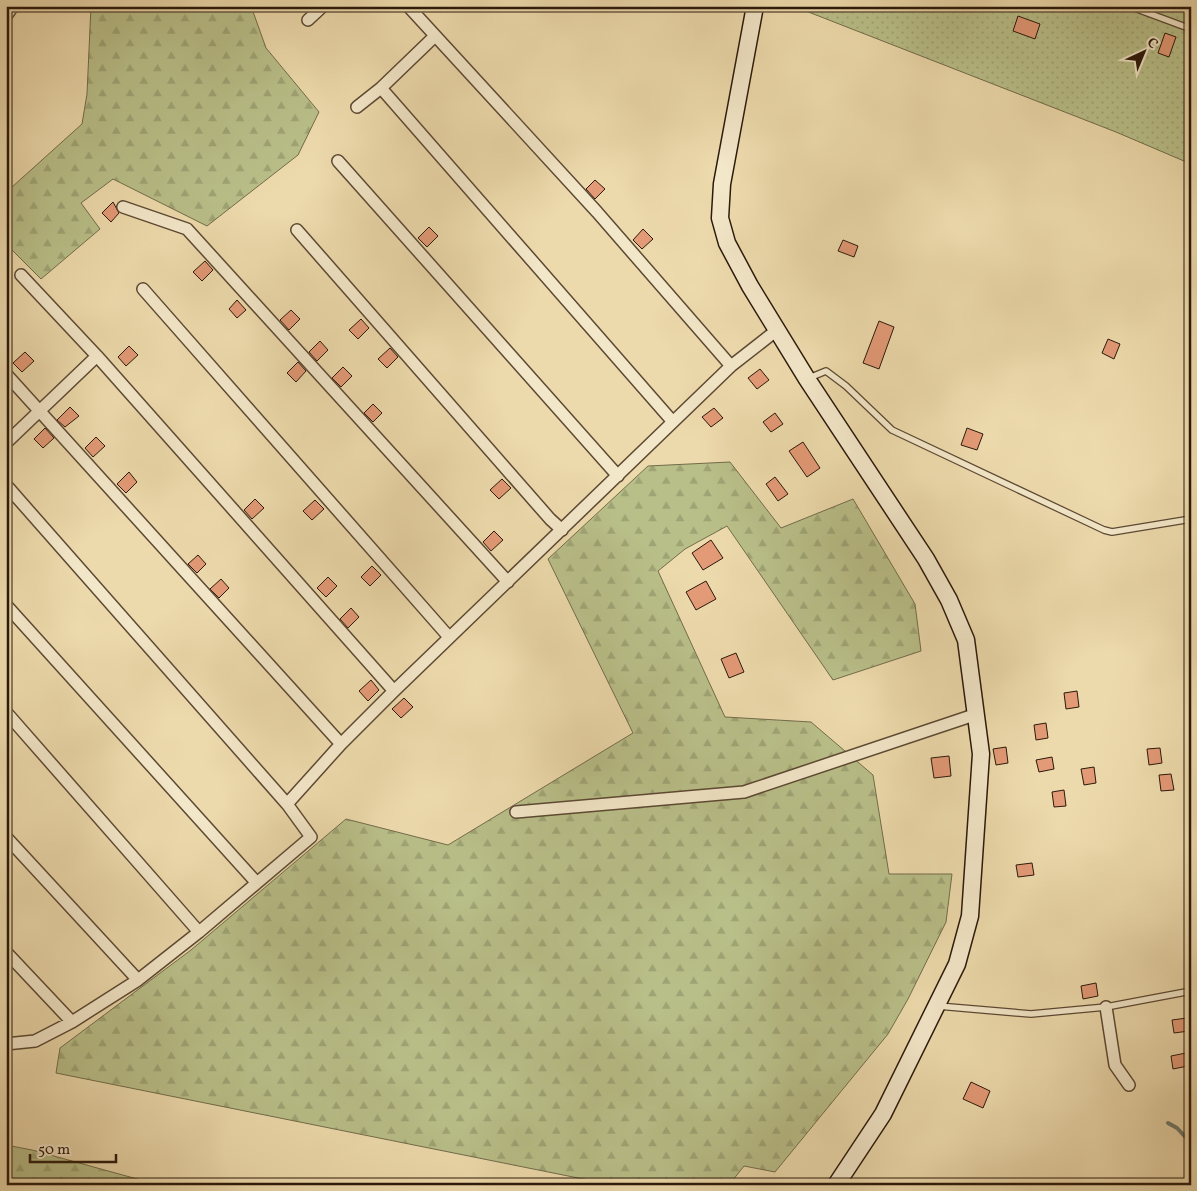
<svg xmlns="http://www.w3.org/2000/svg" width="1197" height="1191" viewBox="0 0 1197 1191" font-family="Vollkorn,serif">
  <defs>
    <pattern id="forest-firs" width="22" height="20" patternUnits="userSpaceOnUse" patternTransform="scale(1.25)"><rect width="22" height="20" fill="#b9bf89"/><path d="M5 1l3.5 6h-7zM16 11l3.5 6h-7z" fill="#9fa475"/></pattern>
    <pattern id="garden-dots" width="8" height="8" patternUnits="userSpaceOnUse" patternTransform="scale(1.25)"><rect width="8" height="8" fill="#b9bf89"/><path d="M2 2h.1M6 6h.1" fill="none" stroke="#9fa475" stroke-width="1.8" stroke-linecap="round"/></pattern>
  </defs>
  <rect width="100%" height="100%" fill="#eddaac"/>
  <filter id="stains"><feTurbulence type="fractalNoise" baseFrequency=".004" numOctaves="4"/><feColorMatrix values="0 0 0 0 .2 0 0 0 0 .09 0 0 0 0 .02 0 0 0 .5 -.17"/></filter>
  <radialGradient id="worn" r=".72"><stop offset=".6" stop-color="#630" stop-opacity="0"/><stop offset="1" stop-color="#630" stop-opacity=".3"/></radialGradient>
  <path fill="url(#forest-firs)" stroke="#726c4a" d="M91 6H251L266 48 319 112 298 155 207 226 113 179 81 203 100 229 41 279 12 250 6 255V182L12 187 82 124 87 94Z
    M730 462 781 528 853 499 915 604 921 651 833 680 727 526 685 549 658 571 725 717 811 722 873 775 889 874H952L946 922 908 999 888 1034 775 1172 744 1166 729 1185H594L593 1181 56 1073 60 1048 191 950 346 819 448 845 633 733 548 559 648 466Z
    M6 1145 32 1150 159 1185H6Z"/>
  <path fill="url(#garden-dots)" stroke="#726c4a" d="M793 6H1191V164L1116 132Z"/>
  <g fill="none" stroke-linecap="round" stroke-linejoin="round">
    <path stroke="#6e7a6e" stroke-width="4" d="M1168 1123 1177 1128 1191 1143"/>
  </g>
  <path fill="#e39a76" stroke="#2b190b" d="M1018 16 1040 24 1035 39 1013 31Z
    M1165 33 1176 37 1169 57 1158 53Z
    M595 180 605 189 595 199 586 189Z
    M113 202 119 213 111 222 102 213Z
    M429 227 438 236 427 247 418 238Z
    M643 229 653 239 642 249 633 240Z
    M843 240 858 246 854 257 838 251Z
    M205 261 213 270 202 281 193 272Z
    M237 300 246 310 237 318 229 309Z
    M291 310 300 319 289 330 280 320Z
    M361 319 369 328 358 339 349 330Z
    M879 321 894 327 879 369 863 363Z
    M1108 339 1120 344 1114 359 1102 353Z
    M320 341 328 350 317 361 309 352Z
    M129 346 138 355 126 366 118 357Z
    M390 348 398 357 387 368 378 359Z
    M25 352 34 361 22 372 13 363Z
    M298 362 306 371 296 382 287 373Z
    M343 367 352 376 341 387 332 378Z
    M760 369 769 380 757 389 748 378Z
    M373 404 382 413 373 422 364 413Z
    M70 407 79 416 65 427 57 420Z
    M714 408 723 418 711 427 702 417Z
    M775 413 783 424 771 432 763 422Z
    M45 428 54 438 43 448 34 439Z
    M967 428 983 434 977 450 961 445Z
    M96 437 105 446 93 457 85 448Z
    M803 442 820 468 807 477 789 451Z
    M129 472 137 482 126 493 117 484Z
    M775 477 788 494 778 501 766 484Z
    M502 479 511 488 499 499 490 490Z
    M255 499 264 508 252 519 244 510Z
    M315 500 324 509 312 520 303 511Z
    M494 531 503 540 491 551 483 542Z
    M711 540 723 558 703 570 692 553Z
    M198 555 206 564 197 573 188 564Z
    M372 566 381 575 370 586 361 577Z
    M328 577 337 586 326 597 317 588Z
    M221 579 229 588 219 598 210 589Z
    M706 581 716 599 696 610 686 592Z
    M351 608 359 617 348 628 340 619Z
    M736 653 744 672 729 678 721 659Z
    M371 680 379 690 368 701 359 691Z
    M1077 691 1079 707 1066 709 1064 693Z
    M404 698 413 707 401 718 392 709Z
    M1046 723 1048 738 1036 740 1034 725Z
    M1006 747 1008 763 996 765 993 749Z
    M1160 748 1162 763 1149 765 1147 749Z
    M949 756 951 776 934 778 931 758Z
    M1052 757 1054 769 1039 772 1036 760Z
    M1094 767 1096 783 1084 785 1081 769Z
    M1171 774 1174 790 1161 791 1159 775Z
    M1064 790 1066 806 1054 807 1052 792Z
    M1032 863 1034 875 1018 877 1016 865Z
    M1096 983 1098 996 1083 999 1081 986Z
    M1187 1018 1189 1031 1174 1033 1172 1020Z
    M1186 1053 1188 1066 1173 1069 1171 1056Z
    M971 1082 990 1091 983 1108 963 1099Z"/>
  <g fill="none" stroke-linecap="round" stroke-linejoin="round">
    <g stroke="#5c4933" stroke-width="8">
      <path id="service" d="M1129 6 1191 29
        M809 378 826 371 846 386 892 430 1104 530 1112 532 1191 519
        M938 1006 1031 1014 1106 1007 1191 991"/>
    </g>
    <g stroke="#5c4933" stroke-width="14">
      <path id="minor" d="M408 6 597 212 731 366
        M6 16 13 6
        M308 20 323 6
        M381 88 673 422
        M357 107 381 88 435 36
        M338 161 618 476
        M123 207 187 229 508 582
        M297 230 550 519 562 530
        M21 275 97 356 394 691
        M143 289 449 637
        M6 374 341 744
        M6 443 97 356
        M6 485 287 804 311 837 199 932 138 980 72 1022 35 1041 6 1044
        M6 605 256 882
        M6 712 199 932
        M287 804 341 744 394 691 731 366 777 330
        M516 812 744 792 977 714
        M6 837 138 980
        M6 952 72 1022
        M1106 1007 1115 1065 1129 1085"/>
    </g>
    <g stroke="#2b190b" stroke-width="19">
      <path id="secondary" d="M755 6 722 184 720 218 727 243 750 286 807 379 926 559 949 600 966 640 981 754 970 916 957 964 883 1114 836 1185"/>
    </g>
    <use href="#service" stroke="#f3e7c9" stroke-width="5.5"/>
    <use href="#minor" stroke="#f3e7c9" stroke-width="11"/>
    <use href="#secondary" stroke="#f3e7c9" stroke-width="16"/>
  </g>
  <rect width="1197" height="1191" fill="none" stroke="#eddaac" stroke-width="25"/>
  <rect x="8" y="8" width="1182" height="1176" fill="none" stroke="#2b190b" stroke-width="2.5"/>
  <rect x="12" y="12" width="1172" height="1166" fill="none" stroke="#2b190b"/>
  <g transform="translate(1144 52) rotate(44)" stroke="#f3e7c9" stroke-width="4" paint-order="stroke">
  <path d="M0-4L9 19L0 12L-9 19Z" fill="#2b190b"/>
  <text y="-8" font-size="14" font-weight="bold" text-anchor="middle" fill="#2b190b">С</text>
  </g>
  <path d="M30 1154v8h86v-8" fill="none" stroke="#2b190b" stroke-width="2.5"/>
  <text x="38" y="1154" font-size="15" fill="#2b190b" stroke="#f3e7c9" stroke-width="4" paint-order="stroke">50 m</text>
  <rect width="100%" height="100%" filter="url(#stains)"/>
  <rect width="100%" height="100%" fill="url(#worn)"/>
</svg>
